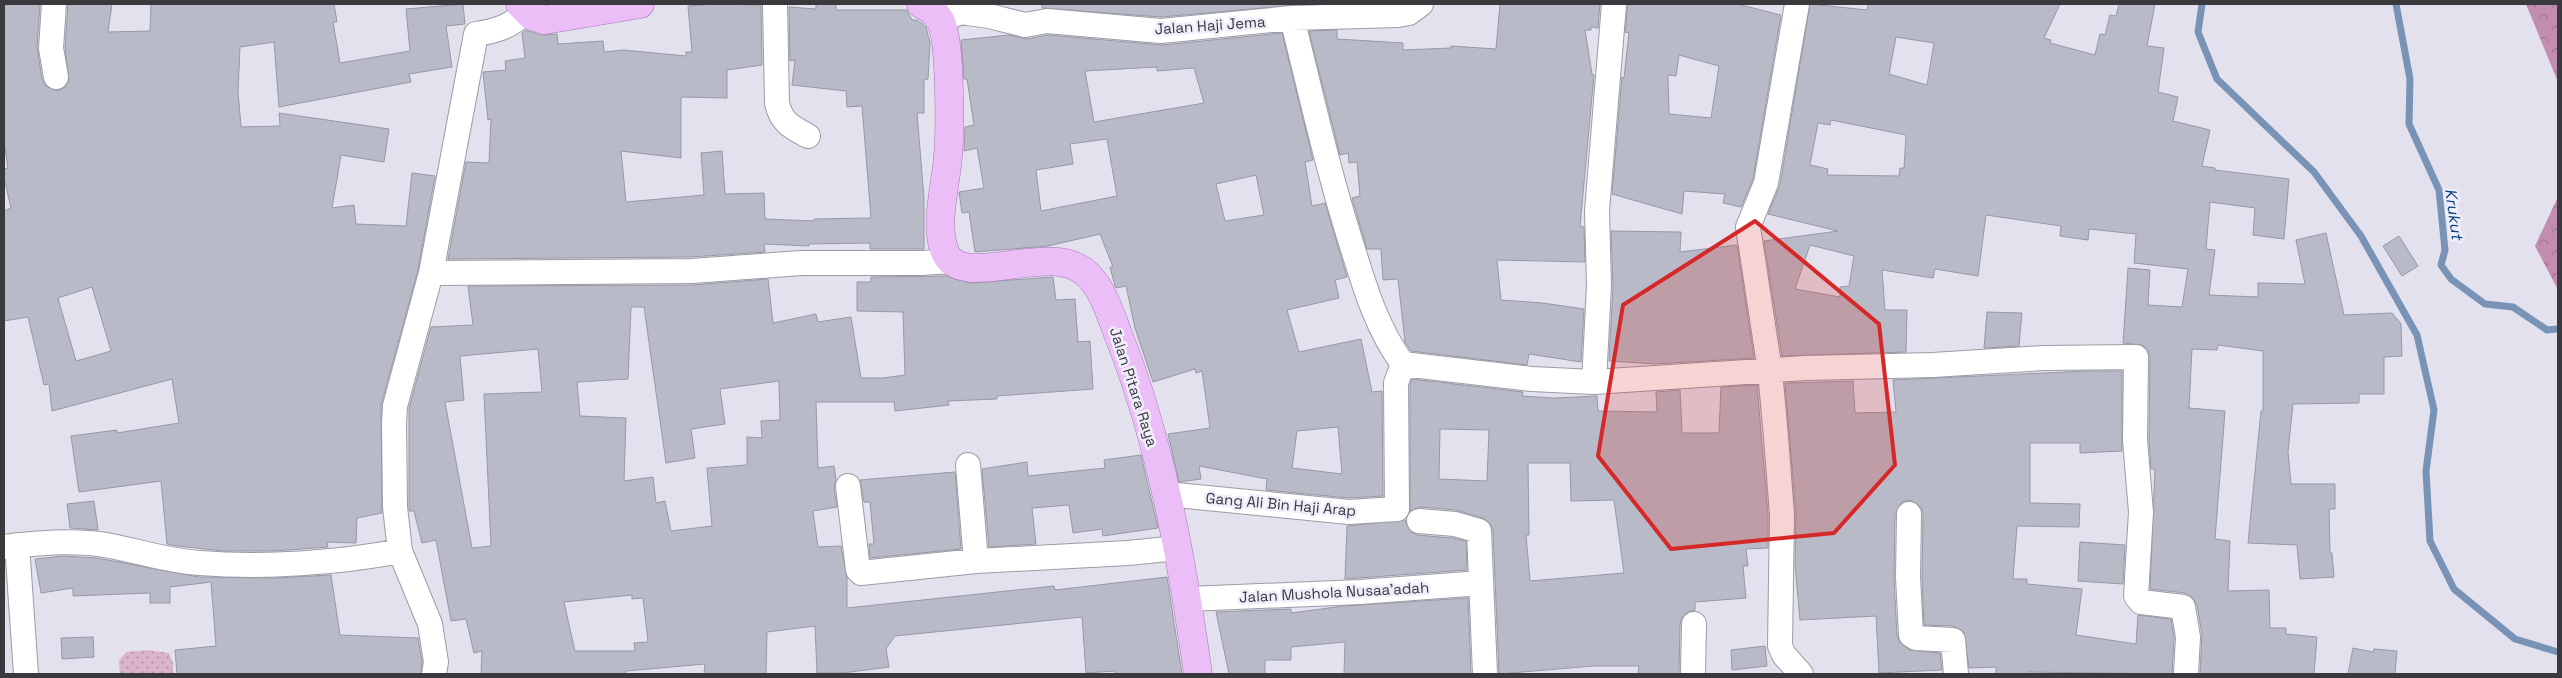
<svg xmlns="http://www.w3.org/2000/svg" width="2562" height="678" viewBox="0 0 2562 678" font-family="'Space Grotesk',sans-serif">
  <defs>
    <pattern id="forest-crowns" width="20" height="18" patternUnits="userSpaceOnUse" patternTransform="scale(1.25)"><rect width="20" height="18" fill="#c28daf"/><path d="M2 6a3 3 0 1 1 6 0M12 15a3 3 0 1 1 6 0" fill="none" stroke="#9f7490"/></pattern>
    <pattern id="park-dots" width="8" height="8" patternUnits="userSpaceOnUse" patternTransform="scale(1.25)"><rect width="8" height="8" fill="#dab3cc"/><path d="M2 2h.1M6 6h.1" fill="none" stroke="#b293a7" stroke-width="1.8" stroke-linecap="round"/></pattern>
  </defs>
  <rect width="100%" height="100%" fill="#e3e1ed"/>
  <path fill="url(#forest-crowns)" d="M2526 4H2558V82Z
    M2558 197V290L2535 246Z"/>
  <path fill="url(#park-dots)" d="M147 650 169 653 173 663V674H120L119 661 126 652Z"/>
  <g fill="none" stroke-linecap="round" stroke-linejoin="round">
    <path stroke="#7893b6" stroke-width="7" d="M2202 4 2198 32 2217 79 2314 172 2361 236 2417 335 2434 410 2426 471 2430 541 2454 589 2515 639 2558 652
      M2396 4 2410 79 2409 124 2439 190 2445 250 2441 265 2451 279 2485 304 2513 307 2547 330 2558 329"/>
  </g>
  <path fill="#b8bbc7" stroke="#9699a5" fill-rule="evenodd" d="M4 4H40L37 47 42 79 46 86 58 91 65 87 69 81 65 47 68 4H112L108 32 150 31 151 4H334L337 22H333L340 63 410 51 406 9 463 4 465 24 446 26 452 67 409 74 411 82 279 107 274 42 240 47 238 91 241 127 280 126 279 113 389 129 384 162 341 155 332 208 354 205 356 224 406 226 412 173 435 176 418 270 381 405 382 513 357 518 356 543 327 542 328 547 274 551H224L177 546 167 544 161 481 79 492 71 436 117 430V433L179 423 172 379 52 411 49 384 44 385 28 317 4 321V211L11 208 4 178V169L8 168 4 142ZM92 287 111 351 76 361 58 298Z
    M714 4 761 5 762 65 727 70V98L681 97V158L621 151 626 202 704 195 701 153 722 151 725 194 764 193 765 219 814 221V219L871 218 862 106 847 107 846 91 792 85 795 60 790 61 789 7 816 9V4H836V10H907L912 20H917L926 27 930 43 928 79 924 80V113H917L924 198V249H870V243L809 244V246L764 244 765 252 691 257 448 259 466 162 489 163 491 119 488 120 483 72 506 70 505 61 525 58 522 33 526 30 541 35 557 34 558 44 603 41 604 52 623 50 686 56V52H692L688 6Z
    M1042 4H1309L1161 17 1042 8Z
    M1500 4H1600L1598 28 1591 27V30H1585L1592 74 1594 75 1580 226 1584 227 1585 262 1497 260 1501 300 1543 303 1584 309 1581 362 1529 354 1527 365 1411 351 1405 342 1398 279 1383 280 1381 249H1367L1352 198 1360 196 1357 162 1349 163 1348 153 1340 155 1309 31 1337 30V39L1403 43V50L1451 48V46L1496 49Z
    M1628 4H1737L1781 15 1753 179 1741 207 1723 203 1725 194 1684 191 1682 214 1612 194 1622 77 1624 78 1629 33 1625 32ZM1679 55 1719 66 1711 118 1669 114 1668 75 1676 76Z
    M1810 4 1867 10 1868 4H2060L2044 38 2051 40 2050 43 2095 55 2100 34 2105 35 2110 15 2116 16 2119 4H2155L2147 46 2164 48 2158 92 2178 97 2173 121 2210 130 2202 166 2215 168V170L2289 179 2284 239 2253 235 2255 208 2210 202 2206 249 2215 250 2209 295 2258 297V283L2305 284 2296 240 2326 233 2344 315 2392 313 2401 324 2402 356 2384 357V394H2359V403L2293 404 2288 452 2291 484H2335V509H2329L2330 553H2332L2334 577 2300 579 2297 545 2248 543 2261 411H2263V351L2218 345 2217 350 2192 349 2189 408 2225 411 2215 539 2230 541 2228 591 2269 590 2270 628H2286V634L2317 637 2314 674H2200L2202 635 2197 605 2193 598 2185 593 2150 589 2155 469H2151L2149 440 2150 357 2148 350 2142 345 2123 343 2128 268 2150 270 2148 305 2182 307 2188 269 2134 263 2136 234 2089 229 2088 240 2060 236 2061 226 1986 215 1978 276 1935 269 1933 278 1882 270 1885 310H1907L1906 352 1782 356 1764 241 1838 231 1768 214 1780 185ZM1896 37 1934 43 1927 85 1889 74ZM1831 120 1906 135 1904 168H1900L1899 176 1827 175 1828 169 1810 165 1818 123 1830 125ZM1810 245 1854 256 1849 286 1840 287V297L1795 289Z
    M1282 33 1313 160 1305 162 1312 206 1325 203 1347 277 1335 280 1339 298 1287 310 1299 352 1361 339 1372 392 1382 391 1383 496 1349 498 1266 490 1267 479 1199 466 1201 479 1179 482 1168 434 1210 428 1202 371 1196 373 1195 369 1153 382 1135 328 1126 286 1116 288 1115 286 1110 267H1113L1100 234 1048 246 975 252 969 212 962 213 959 192 984 188 977 148 964 151 965 127 974 125 967 79H964L961 40 1009 35 1027 39 1048 35 1162 45ZM1157 67V71L1194 68 1204 103 1094 122 1085 71ZM1107 139 1117 196 1041 211 1036 170 1073 164 1070 144ZM1256 175 1264 215 1225 221 1216 184ZM1338 427 1342 474 1292 468 1297 431Z
    M1611 231 1681 232 1680 252 1737 245 1754 358 1655 364 1609 361 1613 286Z
    M2399 236 2418 266 2402 276 2383 246Z
    M947 276 970 283 1053 277 1056 300 1075 299 1078 342 1090 341 1093 389 997 396V399L948 401 949 405 895 411 894 402H816L818 468 834 466 836 479 834 488 837 507 813 511 818 547 841 546 847 578V608L1054 586 1055 590 1167 577 1182 674H1115V671L1086 673 1082 617 895 636 886 649 889 667 843 673H817L815 626 767 632 766 674H704L705 664 626 671V674H481L482 651 474 653 466 619 451 621 436 540 422 543 414 511H409V408L431 327 473 325 468 286 692 285 768 279 773 323 816 314 818 322 851 317 861 378H883L905 375 903 312 857 311V282H871V277ZM631 307H644L666 463 695 458 691 429 725 424 720 389 779 381 780 420 761 421 762 438 747 437V465L707 468 712 526 671 531 665 501 656 503 653 477 624 481 626 418 580 416 577 382 628 379ZM538 349 542 392 484 394 491 546 472 548 445 402 464 400 460 356ZM632 595V599L643 598 648 642 634 643 635 651H575L564 602Z
    M1987 312 2022 313 2019 346 1984 348Z
    M2087 371H2122V451L2080 453V443H2030V503L2080 504 2079 527 2017 526 2013 579H2027V584L2082 589 2076 635 2136 644 2138 615 2171 619 2174 638 2172 674 2027 672V674H1996V667L1969 668 1964 632 1954 626 1924 625 1922 577 1923 514 1921 507 1910 500 1902 502 1895 514 1894 578 1897 636 1900 642 1909 650 1940 653 1942 670 1879 673 1876 616 1800 620 1795 564 1796 514 1785 383 1853 381 1855 413 1896 412 1893 380Z
    M1412 379 1523 392 1522 396 1554 398 1597 396 1598 411 1657 412 1656 392 1680 390 1682 433H1719L1721 387 1757 385 1768 515V548L1746 549 1748 566H1743L1746 598 1695 602V610L1688 612 1683 616 1680 624 1679 674H1638L1639 666H1593L1499 674 1493 530 1490 523 1483 518 1456 510 1420 507 1410 511V385ZM1440 429 1489 430 1487 481 1439 479ZM1528 463H1570L1571 501 1614 500 1624 573 1530 581 1526 535H1529Z
    M1141 455 1158 528 1103 536 1102 529 1073 533 1069 505 1032 508 1036 544 989 547 982 469 1027 462 1028 476 1105 468 1104 460Z
    M955 472 961 549 870 558 869 544H874L870 502H864L860 480Z
    M94 501 98 530 70 528 67 504Z
    M1405 520 1411 532 1417 535 1452 538 1466 541 1467 570 1345 579 1347 526Z
    M2080 542 2125 545 2123 584 2078 581Z
    M63 556 97 558 199 577 275 578 331 575 340 635 418 638 422 662 421 674H177L175 650 216 646 211 582 170 587V603H150V593L73 596V588L41 593 35 559Z
    M1468 598 1471 674H1344L1345 642 1291 647V660H1265V674H1229L1216 612 1291 609V613L1344 606Z
    M93 637 94 657 62 659 61 638Z
    M1765 646 1767 666 1732 670 1731 650Z
    M2353 648 2373 652 2374 649 2397 651 2395 674H2348Z"/>
  <g fill="none" stroke-linecap="round" stroke-linejoin="round">
    <g stroke="#9d9ba6" stroke-width="26">
      <path id="minor" d="M54 4 51 48 56 77
        M775 4 777 103C781 122 791 127 808 136
        M1797 4 1766 183 1748 227 1770 371 1776 437 1782 515 1780 646 1784 655 1801 674
        M1292 18C1311 94 1328 171 1352 246 1365 288 1377 329 1403 364L1532 379 1594 382 1805 368 1933 365 2044 358 2136 357 2135 440 2141 512 2136 596 2141 602 2183 607 2188 637 2186 674
        M940 21 961 12 989 16 1025 25 1047 21 1161 31 1292 18 1398 15 1409 13 1421 4
        M431 273 692 271 801 263H922L951 261
        M1594 382 1599 285 1597 211 1614 4
        M968 465 976 561
        M848 486 858 570 861 573 976 561 1128 553 1178 548
        M1166 494 1349 512 1397 509 1396 383 1403 364
        M1909 514 1908 577 1911 635 1916 638 1953 640 1956 674
        M1419 521 1455 524 1479 531 1485 674
        M17 545 26 674
        M4 547C34 543 68 540 99 544 133 549 165 561 200 563 262 568 339 563 400 551
        M1188 599 1360 592 1481 583
        M434 674 436 662 430 624 400 551 395 507 394 424 395 406 431 273 476 34C497 31 512 26 526 11
        M1693 674 1694 624"/>
    </g>
    <g stroke="#a574b4" stroke-width="29">
      <path id="major" d="M520 4 532 16 545 20 640 4
        M921 4C929 8 935 12 940 20 951 39 950 132 948 156 946 185 934 224 945 252 962 293 1052 238 1088 275 1103 290 1111 315 1118 334 1161 442 1182 560 1198 674"/>
    </g>
    <use href="#minor" stroke="#fff" stroke-width="24"/>
    <use href="#major" stroke="#ebbef8" stroke-width="28"/>
  </g>
  <path fill="#d62828" fill-opacity="0.2" stroke="#d62828" stroke-width="4" stroke-linejoin="round" d="M1755 221 1879 324 1895 465 1834 533 1671 549 1598 456 1623 305Z"/>
  <g text-anchor="middle" dominant-baseline="central" stroke-width="5" stroke-linejoin="round" paint-order="stroke">
    <g font-size="15" fill="#3a393e" stroke="#f1eefb">
      <text transform="translate(1210 25) rotate(-4)">Jalan Haji Jema</text>
      <text transform="translate(1134 387) rotate(72)">Jalan Pitara Raya</text>
      <text transform="translate(1281 504) rotate(5)">Gang Ali Bin Haji Arap</text>
      <text transform="translate(1334 592) rotate(-3)">Jalan Mushola Nusaa'adah</text>
    </g>
    <g font-size="16" font-style="italic" fill="#064078" stroke="#f1eefb">
      <text transform="translate(2454 214) rotate(82)">Krukut</text>
    </g>
  </g>
  <rect width="2562" height="678" fill="none" stroke="#3a393e" stroke-width="10"/>
</svg>
